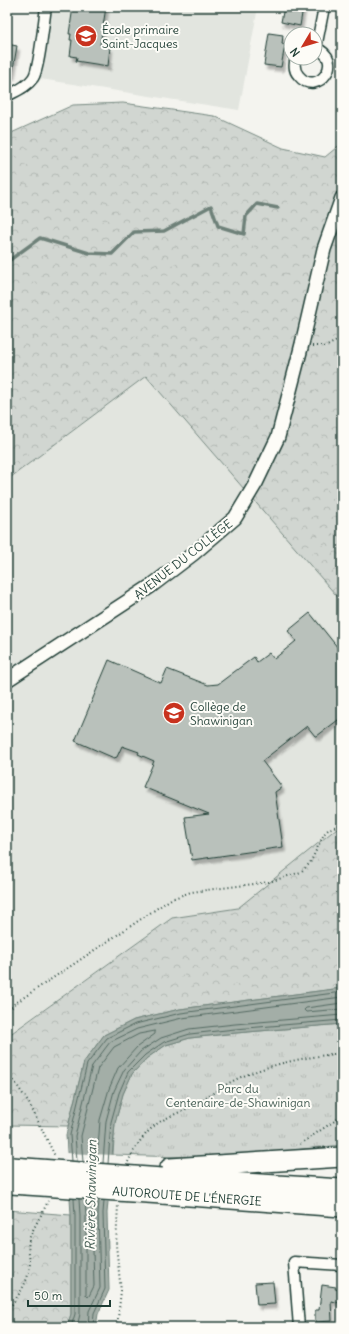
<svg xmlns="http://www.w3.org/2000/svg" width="349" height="1334" viewBox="0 0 349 1334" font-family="Delius,sans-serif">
  <defs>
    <pattern id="forest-crowns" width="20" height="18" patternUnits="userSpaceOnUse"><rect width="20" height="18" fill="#d1d6d1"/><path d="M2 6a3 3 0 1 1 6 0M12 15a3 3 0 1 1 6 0" fill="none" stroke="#b3b9b4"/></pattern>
    <pattern id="park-tufts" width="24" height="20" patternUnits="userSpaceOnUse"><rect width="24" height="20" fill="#d1d6d1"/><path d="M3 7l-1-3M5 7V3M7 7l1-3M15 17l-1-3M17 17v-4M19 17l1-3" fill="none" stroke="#b3b9b4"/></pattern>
    <filter id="shadow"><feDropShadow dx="2.5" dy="4.5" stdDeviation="1" flood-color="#0004"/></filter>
  </defs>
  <rect width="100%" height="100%" fill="#f4f4ef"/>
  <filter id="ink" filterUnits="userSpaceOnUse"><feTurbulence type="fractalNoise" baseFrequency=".025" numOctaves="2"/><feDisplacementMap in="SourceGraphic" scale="8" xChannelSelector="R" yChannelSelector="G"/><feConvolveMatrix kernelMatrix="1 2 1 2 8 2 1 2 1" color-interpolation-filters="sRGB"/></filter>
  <g filter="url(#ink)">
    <path fill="#e2e5df" d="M45 7H258L239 110 34 78Z
      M146 376 342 602V824L237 909 172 918 8 1035 7 1033V480Z"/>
    <path fill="#d1d6d1" stroke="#788a82" d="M342 291V360L340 357 341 293Z"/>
    <path fill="url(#forest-crowns)" stroke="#788a82" d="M123 103 214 116 283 148 325 157 342 143V291L341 293 340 357 342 360V602L146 376 7 480V135L73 105Z
      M342 824V988L180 1009 134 1020 104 1035 84 1062 68 1126 7 1125V1033L9 1035 172 918 238 908Z
      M7 1210 71 1215V1314L67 1327H7Z"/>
    <path fill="url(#park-tufts)" stroke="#788a82" d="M342 1024V1145L217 1158 113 1155 115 1123 123 1094 132 1074 147 1058 166 1045 190 1038 236 1033Z"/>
    <path fill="#a3aea7" stroke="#6e8179" d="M342 988V1024L236 1033 190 1038 166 1045 147 1058 132 1074 123 1094 115 1123 107 1213 109 1290 98 1314 96 1327H67L71 1314V1215L66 1135 84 1062 104 1035 134 1020 180 1009Z"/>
    <path fill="#f4f4ef" d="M65 1153 115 1155 110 1202 68 1199Z"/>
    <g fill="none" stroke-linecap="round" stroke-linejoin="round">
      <path stroke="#546a62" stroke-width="1" d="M342 1003 306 1008 304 1010 306 1012 342 1009
        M72 1161 70 1135 87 1064 107 1038 135 1024 181 1013 342 992
        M77 1161 75 1136 92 1066 110 1042 137 1029 182 1018 342 997
        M83 1162 81 1136 98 1068 114 1047 139 1034 155 1031V1034L137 1047 118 1068 109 1089 100 1120 97 1163
        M103 1163 106 1121 114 1091 124 1070 141 1051 161 1038 189 1029 235 1024 342 1015
        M108 1164 111 1122 119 1093 128 1072 145 1055 164 1042 190 1034 235 1029 342 1020
        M85 1199 86 1215V1295L88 1297 89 1296 94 1286 92 1213 93 1200
        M71 1327 75 1314V1215L74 1199
        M77 1327 80 1314V1215L79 1199
        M88 1327 89 1311 100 1288 98 1213 99 1200
        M93 1327 94 1313 105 1289 103 1213 104 1201"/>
      <path stroke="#6e8179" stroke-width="3.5" d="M7 262 40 238 89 253 112 254 134 232 164 231 211 206 218 226 244 234 246 216 257 204 278 208"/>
    </g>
    <path fill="#b9c1bb" stroke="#1f3d34" filter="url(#shadow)" d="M73 7H106L100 45 110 47 108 66 76 61 77 57 70 56 72 40H70L71 34H69Z
      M284 7H303L300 26 281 22Z
      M269 33 283 35 282 44 285 45 281 67 264 65Z
      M7 44 17 46 12 75H7Z
      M310 613 342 653V717L317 736H315L307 726 262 761 282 787 275 792 283 847 192 860 185 817 209 814 143 787 154 761 138 754 139 752 122 746 117 757 114 758 75 741 109 660 161 683 167 669 208 685 218 684 254 657 257 662 269 653 274 659 296 641 288 631Z
      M273 1282 275 1304 257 1305 255 1283Z
      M322 1285 336 1287 335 1289 342 1290V1303L331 1301 332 1321 315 1322V1310H319Z"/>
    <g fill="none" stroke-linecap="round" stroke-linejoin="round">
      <g stroke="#1f3d34" stroke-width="13">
        <path id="minor" d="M316 48 324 7
          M296 58C294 64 294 71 299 76 317 98 347 59 315 48
          M7 96C16 91 27 87 33 78 39 71 44 20 46 7
          M299 1327 294 1262 342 1265"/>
      </g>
      <g stroke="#1f3d34" stroke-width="16">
        <path id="tertiary" d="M7 680 151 586 193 554 235 518 256 483 278 437 302 344 324 249 342 198"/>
      </g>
      <g stroke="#1f3d34" stroke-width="22">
        <path id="motorway" d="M170 1168 342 1157
          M162 1178 342 1189
          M162 1194 342 1207"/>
      </g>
      <path stroke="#1f3d34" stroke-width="2" stroke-dasharray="1 3" stroke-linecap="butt" d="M312 346H327L342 338
        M7 1014 14 1004 171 899 191 892 269 882 301 872 310 863 324 834 329 829 342 824
        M7 1070 30 1105 55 1156
        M300 1144 342 1116
        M128 1162C135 1146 148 1128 163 1120 174 1114 186 1110 196 1104 211 1095 225 1084 241 1077 274 1063 307 1057 342 1053
        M7 1311C18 1296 30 1281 30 1261 29 1253 27 1246 30 1237 33 1228 44 1211 48 1201
        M117 1327 121 1291 116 1245 118 1205"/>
      <use href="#minor" stroke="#fdfcf7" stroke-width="10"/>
      <use href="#tertiary" stroke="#fdfcf7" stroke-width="13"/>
      <use href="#motorway" stroke="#fdfcf7" stroke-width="19"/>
      <g stroke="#1f3d34" stroke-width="22" stroke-linecap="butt">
        <path id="motorway-bridge" d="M12 1167 162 1178
          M11 1184 162 1194"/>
      </g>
      <use href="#motorway-bridge" stroke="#fdfcf7" stroke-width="19"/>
    </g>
  </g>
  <defs>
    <g id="school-disc" transform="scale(1.15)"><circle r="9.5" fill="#c8321e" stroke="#fdfcf7"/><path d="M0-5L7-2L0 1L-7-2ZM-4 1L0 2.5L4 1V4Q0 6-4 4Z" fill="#fff"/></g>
    <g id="university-disc" transform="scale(1.15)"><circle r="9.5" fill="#c8321e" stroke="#fdfcf7"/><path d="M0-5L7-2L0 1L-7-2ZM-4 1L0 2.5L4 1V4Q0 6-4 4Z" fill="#fff"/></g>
  </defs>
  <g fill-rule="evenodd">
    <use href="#school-disc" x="86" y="36"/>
    <use href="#university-disc" x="174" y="713"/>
  </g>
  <g text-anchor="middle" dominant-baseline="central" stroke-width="4" stroke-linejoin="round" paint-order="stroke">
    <g font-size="12" fill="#1f3d34" stroke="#fdfcf7" text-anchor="start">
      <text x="102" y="29">École primaire<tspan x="102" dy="14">Saint-Jacques</tspan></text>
      <text x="190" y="706">Collège de<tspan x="190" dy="14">Shawinigan</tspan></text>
    </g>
    <g font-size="12" fill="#1f3d34" stroke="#fdfcf7">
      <text transform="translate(183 559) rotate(-38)">AVENUE DU COLLÈGE</text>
      <text transform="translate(187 1196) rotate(4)">AUTOROUTE DE L'ÉNERGIE</text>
    </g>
    <g font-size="12" fill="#435c53" stroke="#fdfcf7">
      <text x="238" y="1088">Parc du<tspan x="238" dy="14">Centenaire-de-Shawinigan</tspan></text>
    </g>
    <g font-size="13" font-style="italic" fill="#475f56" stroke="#fdfcf7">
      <text transform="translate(91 1195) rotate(-89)">Rivière Shawinigan</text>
    </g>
  </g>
  <rect width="349" height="1334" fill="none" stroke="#fdfcf7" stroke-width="24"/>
  <rect x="12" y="12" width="325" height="1310" fill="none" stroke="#1f3d34" stroke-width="1.5" filter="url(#ink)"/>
  <g transform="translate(303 46) rotate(232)"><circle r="19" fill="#fdfcf7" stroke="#a4b0a9"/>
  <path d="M0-3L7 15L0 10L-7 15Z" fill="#c8321e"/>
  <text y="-6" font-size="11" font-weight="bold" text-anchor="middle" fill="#1f3d34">N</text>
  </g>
  <path d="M28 1300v6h82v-6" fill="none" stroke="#1f3d34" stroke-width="2"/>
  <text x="34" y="1300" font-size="12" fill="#1f3d34" stroke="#fdfcf7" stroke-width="3" paint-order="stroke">50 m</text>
</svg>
